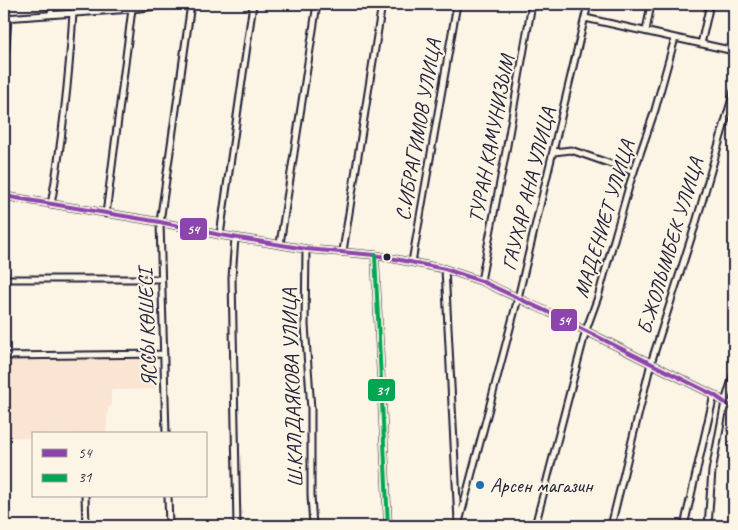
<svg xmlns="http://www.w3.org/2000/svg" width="738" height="530" viewBox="0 0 738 530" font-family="Caveat,sans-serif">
  <rect width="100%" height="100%" fill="#fcf5e5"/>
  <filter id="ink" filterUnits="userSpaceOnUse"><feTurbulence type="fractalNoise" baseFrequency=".02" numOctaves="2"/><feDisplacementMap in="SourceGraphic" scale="10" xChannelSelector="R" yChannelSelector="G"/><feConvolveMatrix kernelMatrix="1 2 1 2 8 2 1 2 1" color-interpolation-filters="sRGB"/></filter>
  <g filter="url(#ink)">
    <path fill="#f9e5d2" d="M155 359 156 389 111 390V407H108L106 434H34V438L8 437 4 360Z"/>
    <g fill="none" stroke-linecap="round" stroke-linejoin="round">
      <g stroke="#22223b" stroke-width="9">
        <path id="minor" d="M51 4V14
          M4 18 132 9 175 4
          M585 18 734 51
          M646 31 651 4
          M701 44 710 4
          M4 74 8 18
          M554 152 571 150 634 172
          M4 196 160 222 220 235 306 249 375 255 445 269 481 281 548 312 714 395 734 409
          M51 205C62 142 69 77 73 13
          M106 214 132 9
          M220 235 253 4
          M235 238 232 278 237 526
          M280 244 317 4
          M306 249 305 325 311 409V495L313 526
          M343 251 382 4
          M375 255 388 526
          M412 262 457 4
          M445 269 458 521
          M4 279H161
          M481 281 506 151 532 4
          M4 356 164 354
          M166 434 160 222 191 4
          M85 496 86 526
          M168 496 169 526
          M385 526H420
          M458 526 518 298 588 4
          M535 526 586 330 598 297 630 183 655 110 675 38
          M611 526 651 363 695 226 734 91
          M684 526 714 395
          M708 526 712 471 725 402 734 373"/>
      </g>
      <use href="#minor" stroke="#fcf5e5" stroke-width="5"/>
      <g stroke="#fcf5e5" stroke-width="8">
        <path id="bus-1" d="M4 196 160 222 220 235 306 249 375 255 445 269 481 281 548 312 714 395 734 409"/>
      </g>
      <g stroke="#fcf5e5" stroke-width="8">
        <path id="bus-2" d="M375 255 388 526"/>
      </g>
      <use href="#bus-1" stroke="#8e44ad" stroke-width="4"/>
      <use href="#bus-2" stroke="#00a651" stroke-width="4"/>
    </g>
  </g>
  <circle fill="#22223b" stroke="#fcf5e5" stroke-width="2" cx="387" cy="257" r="4.5"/>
  <circle fill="#1f6fb2" stroke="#fcf5e5" stroke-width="2" cx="480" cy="485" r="5"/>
  <g text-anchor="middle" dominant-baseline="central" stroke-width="4" stroke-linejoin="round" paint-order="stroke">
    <g font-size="21" fill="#22223b" stroke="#fcf5e5">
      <text transform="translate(418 130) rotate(-80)">С.ИБРАГИМОВ УЛИЦА</text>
      <text transform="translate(491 139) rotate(-79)">ТУРАН КАМУНИЗЫМ</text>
      <text transform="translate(528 189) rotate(-76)">ГАУХАР АНА УЛИЦА</text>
      <text transform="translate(604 219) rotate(-73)">МАДЕНИЕТ УЛИЦА</text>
      <text transform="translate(670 246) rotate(-73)">Б.ЖОЛЫМБЕК УЛИЦА</text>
      <text transform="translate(147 328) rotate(-92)">ЯССЫ КӨШЕСІ</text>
      <text transform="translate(292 388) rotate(-92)">Ш.КАЛДАЯКОВА УЛИЦА</text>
    </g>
    <g font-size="21" fill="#22223b" stroke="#fcf5e5" text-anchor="start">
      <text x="490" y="485">Арсен магазин</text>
    </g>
  </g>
  <g stroke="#fcf5e5" stroke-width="2">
    <rect x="179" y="217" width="29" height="24" rx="5" fill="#8e44ad"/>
    <rect x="550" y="308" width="28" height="24" rx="5" fill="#8e44ad"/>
    <rect x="367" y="378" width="29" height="24" rx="5" fill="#00a651"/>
  </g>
  <g font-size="14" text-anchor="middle" font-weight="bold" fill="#fff">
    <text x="193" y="234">54</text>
    <text x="564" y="325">54</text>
    <text x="382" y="395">31</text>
  </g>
  <rect width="738" height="530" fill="none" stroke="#fcf5e5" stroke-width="20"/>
  <rect x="10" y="10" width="718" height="510" fill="none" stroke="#22223b" stroke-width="2" filter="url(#ink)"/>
  <rect x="32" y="432" width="175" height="65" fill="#fcf5e5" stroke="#a5a1a1"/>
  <rect x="42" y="449" width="25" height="8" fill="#8e44ad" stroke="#a5a1a1"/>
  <text x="78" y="458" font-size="15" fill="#22223b">54</text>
  <rect x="42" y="474" width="25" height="8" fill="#00a651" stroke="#a5a1a1"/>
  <text x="78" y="482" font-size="15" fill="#22223b">31</text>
</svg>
